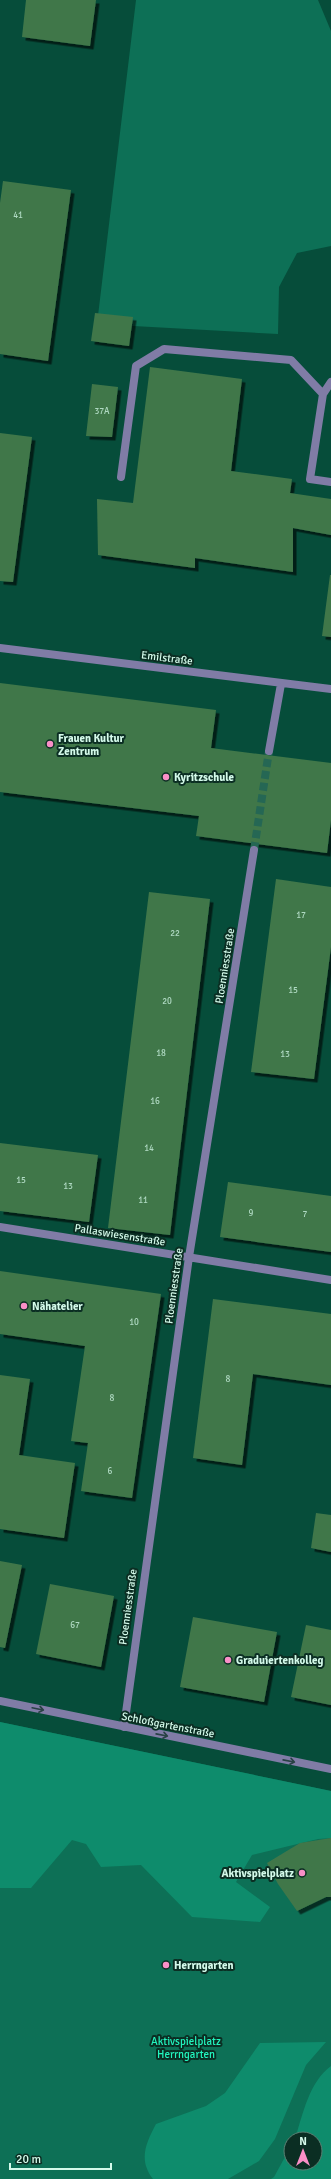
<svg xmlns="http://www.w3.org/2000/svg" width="331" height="2179" viewBox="0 0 331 2179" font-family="Signika,sans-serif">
  <defs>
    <filter id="shadow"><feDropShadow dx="3.5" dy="3.5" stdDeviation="0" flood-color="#0009"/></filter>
  </defs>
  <rect width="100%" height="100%" fill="#064d3a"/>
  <path fill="#0d7056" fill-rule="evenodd" d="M136 0H318L331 31V246L297 253 279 287 278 334 97 324Z
    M0 1722 331 1791V2179H0ZM291 2139H315V2163H291Z"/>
  <path fill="#0e8c6c" d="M0 1722 331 1791V1838L318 1839 252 1855 236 1882 270 1907 260 1922 192 1917 141 1865 101 1867 86 1844 72 1840 31 1888H0Z
    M326 2042 306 2065 275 2139 259 2161 228 2179H153C138 2160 146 2143 156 2124L206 2106 225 2093 260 2043Z
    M331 2066V2179H271L274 2177 291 2146V2163H315V2139H295C303 2114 309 2082 331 2066Z"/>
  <path fill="#40774a" filter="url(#shadow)" d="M26 0H96L90 46 22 37Z
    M3 181 71 190 48 361 0 354V203Z
    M95 313 133 317 129 346 91 341Z
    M150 367 242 379 231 471 292 479 290 493 331 499V535L293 528V572L195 558V568L98 555 97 499 133 503Z
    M92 384 118 387 112 437 86 436Z
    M0 433 32 437 13 582 0 581Z
    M330 575H331V637L322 636Z
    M0 683 216 710 211 748 331 763V820L327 853 196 836 199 816 0 792Z
    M276 879 331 887V947L314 1079 251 1072Z
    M149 892 210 899 170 1235 108 1228Z
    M0 1143 98 1155 89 1222 0 1211Z
    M228 1182 331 1196V1252L220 1237Z
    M0 1271 161 1294 132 1498 81 1491 88 1443 71 1441 85 1346 0 1334Z
    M213 1299 331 1314V1385L253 1374 242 1465 193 1458Z
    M0 1375 30 1379 19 1455 75 1463 64 1538 0 1529Z
    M316 1513 331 1515V1552L311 1548Z
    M0 1561 22 1565 5 1648 0 1647Z
    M50 1584 114 1596 101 1667 36 1654Z
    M193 1617 277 1632 264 1702 180 1687Z
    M306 1625 331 1630V1705L291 1697Z
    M331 1838V1897H326L297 1911 278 1884 267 1863 300 1843Z"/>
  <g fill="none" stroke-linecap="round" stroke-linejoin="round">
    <path stroke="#256754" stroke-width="8" stroke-dasharray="8 4" stroke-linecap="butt" d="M254 850 269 751"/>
    <path stroke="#807ca6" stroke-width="8" d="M331 382 323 394 310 479 331 482
      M121 477 136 366 164 349 291 360 323 394"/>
    <path stroke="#807ca6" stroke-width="8" d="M0 648 331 689
      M269 751 281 684
      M0 1227 331 1280
      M0 1701 331 1769
      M124 1727 189 1257 254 850"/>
  </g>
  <defs><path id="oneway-shaft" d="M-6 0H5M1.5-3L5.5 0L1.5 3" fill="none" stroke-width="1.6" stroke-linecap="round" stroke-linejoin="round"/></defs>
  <g stroke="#284244">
    <use href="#oneway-shaft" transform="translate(38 1709) rotate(12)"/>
    <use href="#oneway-shaft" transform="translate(162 1735) rotate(11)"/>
    <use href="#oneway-shaft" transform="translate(289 1761) rotate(11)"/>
  </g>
  <g fill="#fa8fc7" stroke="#0b2e23" stroke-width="1.5">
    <circle cx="50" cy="744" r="4"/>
    <circle cx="166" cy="777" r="4"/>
    <circle cx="24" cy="1306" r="4"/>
    <circle cx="228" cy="1660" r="4"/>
    <circle cx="302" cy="1873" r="4"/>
    <circle cx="166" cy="1965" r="4"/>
  </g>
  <g text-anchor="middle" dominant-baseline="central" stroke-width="4" stroke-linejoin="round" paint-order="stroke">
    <g font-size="9" fill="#afd9c2">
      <text x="18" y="215">41</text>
      <text x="102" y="411">37A</text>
      <text x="301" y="915">17</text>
      <text x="175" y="933">22</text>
      <text x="293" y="990">15</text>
      <text x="167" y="1001">20</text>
      <text x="161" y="1053">18</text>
      <text x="285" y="1054">13</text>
      <text x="155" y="1101">16</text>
      <text x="149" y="1148">14</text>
      <text x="21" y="1180">15</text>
      <text x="68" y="1186">13</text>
      <text x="143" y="1200">11</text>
      <text x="251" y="1213">9</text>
      <text x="305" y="1214">7</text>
      <text x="134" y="1322">10</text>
      <text x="228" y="1379">8</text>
      <text x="112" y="1398">8</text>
      <text x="110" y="1471">6</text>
      <text x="75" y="1625">67</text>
    </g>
    <g font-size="11" fill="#d4faea" stroke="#0b2e23">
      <text transform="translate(167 658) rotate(7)">Emilstraße</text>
      <text transform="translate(225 966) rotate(-81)">Ploenniesstraße</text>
      <text transform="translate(120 1235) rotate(9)">Pallaswiesenstraße</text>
      <text transform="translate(174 1286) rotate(-82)">Ploenniesstraße</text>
      <text transform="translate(128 1607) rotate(-82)">Ploenniesstraße</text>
      <text transform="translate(168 1725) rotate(11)">Schloßgartenstraße</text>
    </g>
    <g font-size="11" font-weight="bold" fill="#d4faea" stroke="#0b2e23" text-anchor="start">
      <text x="58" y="738">Frauen Kultur<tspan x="58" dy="13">Zentrum</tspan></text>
      <text x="174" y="777">Kyritzschule</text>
      <text x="32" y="1306">Nähatelier</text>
      <text x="236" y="1660">Graduiertenkolleg</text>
      <text x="294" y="1873" text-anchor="end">Aktivspielplatz</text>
      <text x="174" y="1965">Herrngarten</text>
    </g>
    <g font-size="11" fill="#22f6bf" stroke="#0b2e23">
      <text x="186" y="2041">Aktivspielplatz<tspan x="186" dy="13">Herrngarten</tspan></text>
    </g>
  </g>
  <g transform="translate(303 2151)"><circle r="19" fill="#0b2e23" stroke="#5b8073"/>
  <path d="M0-3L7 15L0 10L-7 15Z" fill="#fa8fc7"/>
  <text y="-6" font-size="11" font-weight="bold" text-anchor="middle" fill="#d4faea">N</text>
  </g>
  <path d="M10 2163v6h101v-6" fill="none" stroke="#d4faea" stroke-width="2"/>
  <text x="16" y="2163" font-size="12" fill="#d4faea" stroke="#0b2e23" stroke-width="3" paint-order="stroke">20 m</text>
</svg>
